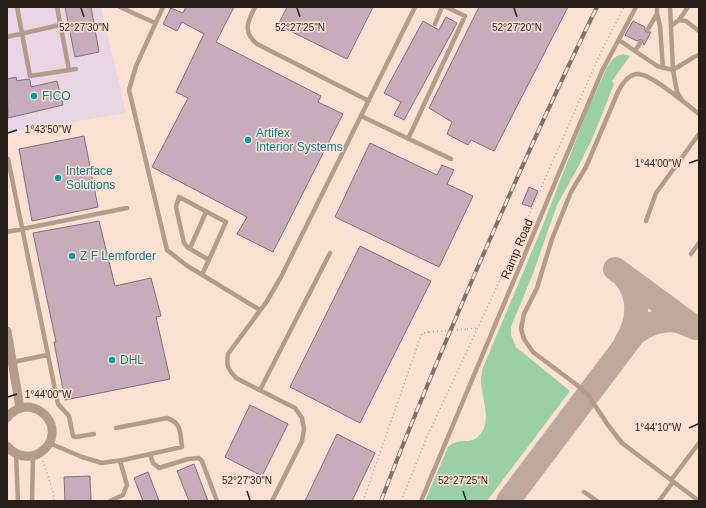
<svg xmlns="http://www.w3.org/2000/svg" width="706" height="508" viewBox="0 0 706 508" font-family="Helvetica,sans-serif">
  <rect width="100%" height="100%" fill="#fbe1d1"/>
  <path fill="#e9d6e5" d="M7 7H101L126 113 7 133Z"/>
  <path fill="#9bd0a6" d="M623 54 630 56 612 81 614 84 593 137 577 169 557 205 532 276 511 327V335L516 347 570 391 487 501H425L448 447C460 437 466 444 475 439 495 427 481 397 481 380 481 377 482 373 482 370L541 230 586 114 607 67 613 59 617 56Z"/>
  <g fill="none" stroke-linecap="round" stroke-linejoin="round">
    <path stroke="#bea99c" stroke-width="24" d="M615 269 690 324
      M624 276C641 295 639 322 626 342
      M508 501 633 335C645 324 665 317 681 322 686 324 691 326 696 328"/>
  </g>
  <path fill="#c7adbc" stroke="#856d7b" d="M65 7H91L99 52 75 57Z
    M186 7H234L216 42 321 96 318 102 343 114 273 252 237 234 247 217 152 167 188 98 176 92 204 34 182 22 177 31 163 24 171 8 183 13Z
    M287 7H373L347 59 278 25Z
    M479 7H568L494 151 471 140 468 145 447 134 452 122 429 108Z
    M446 17 457 23 404 120 394 115 401 102 384 93 423 21 439 30Z
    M633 21 645 27V30L646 32H651L644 45 642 40H639L637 41 625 35Z
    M16 77 17 81 28 79 30 80 31 87 57 81 63 105 8 118 7 79Z
    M84 136 98 207 32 221 19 149Z
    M370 143 437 175 442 165 454 170 447 184 473 196 439 267 335 217Z
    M529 187 538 191 531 207 522 204Z
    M99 221 115 286 151 278 161 316 156 317 170 379 65 400 54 342H56L33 233Z
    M360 246 431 281 360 423 290 387Z
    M250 405 288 424 262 476 225 457Z
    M337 434 375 453 352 501H305Z
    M194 464 208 501H189L177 471Z
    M148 472 159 501H143L134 478Z
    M90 476 91 501H65L64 477Z"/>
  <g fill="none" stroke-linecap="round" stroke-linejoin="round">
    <path stroke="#b6a195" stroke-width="1.5" stroke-dasharray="1 3" stroke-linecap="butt" d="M467 329 477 328
      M43 461 53 492 54 501
      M363 501 422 333 429 332
      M401 501 427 437 505 269 601 52 624 7"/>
    <path stroke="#b59b8a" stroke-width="4.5" d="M17 7 30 76 76 69
      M57 7 69 70
      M120 7 155 23
      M163 7 136 66 129 90 167 250 186 265 260 310
      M255 7C248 21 242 32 257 44L369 101
      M670 7 673 70 677 92 682 100
      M657 14 660 26 663 68
      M679 20 686 21 699 31
      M435 24 442 7
      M671 26 679 20 688 7
      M648 29 657 14V7
      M7 37 60 25
      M619 40 657 66 673 70 694 57 699 55
      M635 51 640 43
      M361 116 451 159
      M408 139 465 16 446 7
      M8 159 58 404 69 416 73 436 76 437 94 434
      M646 221 656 193 699 134
      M7 232 127 208
      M190 248 206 212
      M691 254 699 243
      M202 275 226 222 179 197 176 207 184 243 187 247 209 260
      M13 362 47 355
      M260 390 330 253
      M49 443 82 457 102 463 123 460 182 447C180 433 182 423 167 418L116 428
      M150 454 153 463 159 468 188 459 199 458 202 461 217 501
      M16 455 18 501
      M671 480 699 443
      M584 492 597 501
      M32 501 33 457
      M110 501 123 495 127 485 120 461
      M272 501 302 441 304 429 302 418 295 408 236 378C228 369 226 367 228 354L267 301 281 277 415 7
      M421 501 602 71 636 7
      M659 501 673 482
      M699 501 622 443 608 425 588 395 577 385 533 352 524 339 521 329 524 314 537 288 552 239 571 192 586 167 618 92C622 84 628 74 638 74 652 74 687 105 699 114"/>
    <path stroke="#b59b8a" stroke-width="9" d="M7 331 20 408
      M7 418C12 411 20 407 29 407 35 408 41 411 45 415 68 439 31 474 7 446"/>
    <g stroke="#827167" stroke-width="4">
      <path id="rail" d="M381 501C416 409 455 319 494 230 527 155 561 80 597 7"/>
    </g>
    <use href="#rail" stroke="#fbe1d1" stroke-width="2.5" stroke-dasharray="8" stroke-linecap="butt"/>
    <path stroke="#b6a195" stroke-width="1.5" stroke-dasharray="1 3" stroke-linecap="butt" d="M429 332 467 329"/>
  </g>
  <path fill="none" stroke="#281e19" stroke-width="1.5" d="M81 8 84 17M297 8 300 17M514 8 517 17M8 133 17 130M689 163 698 160M8 397 17 394M689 428 698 424M247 491 250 500M463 491 466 500"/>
  <g fill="#0f9aa8" stroke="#fbe1d1" stroke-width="1.5">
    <circle cx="34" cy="96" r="4"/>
    <circle cx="248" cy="140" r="4"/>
    <circle cx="58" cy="178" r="4"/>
    <circle cx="72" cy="256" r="4"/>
    <circle cx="112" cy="360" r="4"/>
  </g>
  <g text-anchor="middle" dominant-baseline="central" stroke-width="3" stroke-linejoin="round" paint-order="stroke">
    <g font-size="12" fill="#0d838f" stroke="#fbe1d1" text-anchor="start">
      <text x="42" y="96">FICO</text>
      <text x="256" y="133">Artifex<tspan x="256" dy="14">Interior Systems</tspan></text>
      <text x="66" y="171">Interface<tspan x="66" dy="14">Solutions</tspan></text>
      <text x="80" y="256">Z F Lemforder</text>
      <text x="120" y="360">DHL</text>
    </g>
    <g font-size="12" fill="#281e19" stroke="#fbe1d1">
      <text transform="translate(517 249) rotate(-67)">Ramp Road</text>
    </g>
  </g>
  <g font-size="10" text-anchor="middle" fill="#281e19" stroke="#fbe1d1" stroke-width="3" stroke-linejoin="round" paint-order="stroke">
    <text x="84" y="31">52°27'30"N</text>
    <text x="300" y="31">52°27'25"N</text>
    <text x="517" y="31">52°27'20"N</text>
    <text x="48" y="133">1°43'50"W</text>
    <text x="658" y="167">1°44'00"W</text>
    <text x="48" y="398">1°44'00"W</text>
    <text x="658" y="431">1°44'10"W</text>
    <text x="247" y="484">52°27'30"N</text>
    <text x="463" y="484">52°27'25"N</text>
  </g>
  <rect width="706" height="508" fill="none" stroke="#281e19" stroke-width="16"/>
</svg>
